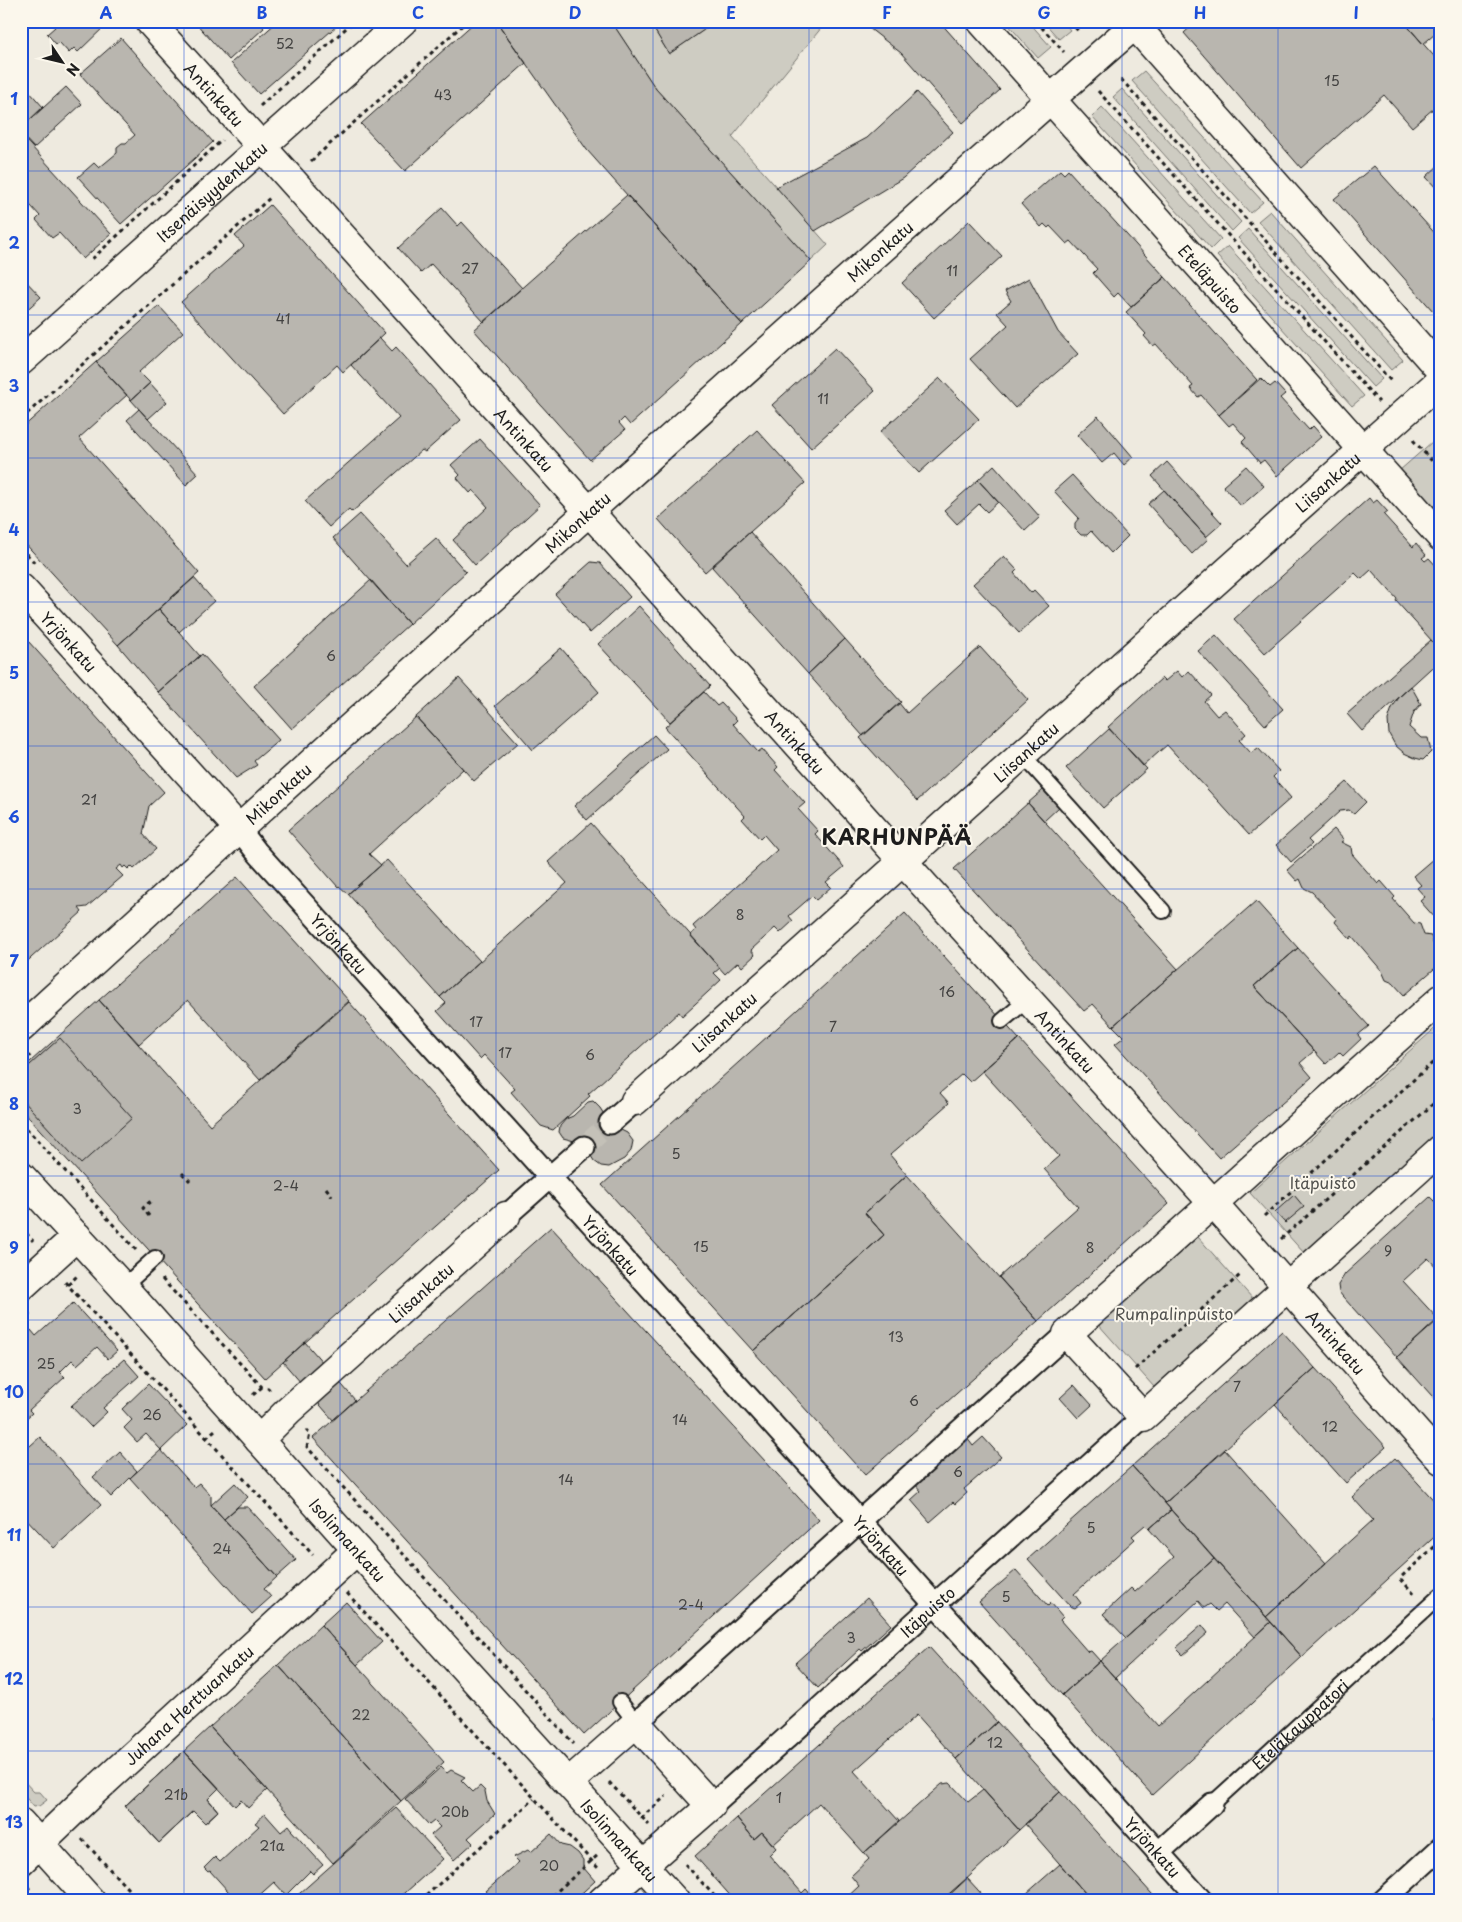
<svg xmlns="http://www.w3.org/2000/svg" width="1462" height="1922" viewBox="0 0 1462 1922" font-family="'Playpen Sans',sans-serif">
  <rect width="100%" height="100%" fill="#eeeadf"/>
  <filter id="ink" filterUnits="userSpaceOnUse"><feTurbulence type="fractalNoise" baseFrequency=".02" numOctaves="2"/><feDisplacementMap in="SourceGraphic" scale="10" xChannelSelector="R" yChannelSelector="G"/><feConvolveMatrix kernelMatrix="1 2 1 2 8 2 1 2 1" color-interpolation-filters="sRGB"/></filter>
  <g filter="url(#ink)">
    <path fill="#ceccc2" stroke="#75746f" d="M611 21H649L669 54 717 21H827L732 137 828 245 811 261 656 89Z
      M1005 21H1028L1051 47 1038 58Z
      M1043 21H1063L1070 30 1059 39Z
      M1144 71 1263 202 1250 213 1132 81Z
      M1122 89 1241 222 1232 231 1113 97Z
      M1102 107 1221 239 1211 249 1092 117Z
      M1270 211 1403 360 1391 370 1258 221Z
      M1248 229 1382 379 1373 387 1238 238Z
      M1228 246 1364 396 1352 406 1217 256Z
      M1441 434V517L1399 471Z
      M1441 1023V1130L1304 1253 1250 1193Z
      M1198 1237 1253 1299 1154 1387 1098 1324Z
      M21 1778 34 1792H40L47 1800 39 1806 34 1807 21 1792Z"/>
    <path fill="#b9b6af" stroke="#1c1c1c" d="M50 21H105L107 24 78 52 74 48 69 53 59 42 56 44 47 34 55 27Z
      M194 21H258L264 28 229 60Z
      M278 21H337L339 24 259 94 231 63Z
      M476 21H496L526 63 405 171 361 124Z
      M496 21H611L656 89 811 261 742 324 587 150Z
      M649 21H717L669 54Z
      M860 21H939L1000 90 963 123 901 53Z
      M1197 21H1278L1281 26 1286 21H1403L1441 64V102L1412 127 1384 95 1301 168 1184 33Z
      M1403 21H1441V29L1423 44Z
      M121 38 213 142 121 224 78 177 94 163 99 168 117 153V147L122 143H126L135 135 80 74Z
      M21 82 43 107 21 128Z
      M66 87 82 104 34 148 21 134V128Z
      M917 92 953 132 903 178 815 231 776 187 867 138Z
      M21 135 111 234 83 259 59 233 52 238 36 220 40 216 21 195Z
      M1441 163V190L1439 191 1426 177Z
      M1374 166 1441 240V320L1334 199Z
      M1060 170 1064 174 1068 170 1165 277 1131 307 1118 293 1114 297 1093 273 1097 269 1071 241 1067 244 1050 226 1048 228 1044 224 1041 227 1021 204Z
      M627 195 742 324 630 425 624 418 619 423 625 430 590 460 474 330Z
      M270 205 385 333 343 372 337 365 283 414 181 302 244 246 235 236Z
      M442 208 458 226 462 222 522 288 484 322 431 264 421 273 398 248Z
      M969 221 1002 256 934 318 902 283Z
      M21 276 41 297 21 315Z
      M1165 277 1257 380 1219 415 1201 395 1198 397 1190 388 1193 386 1156 344 1153 346 1144 336 1146 334 1126 312Z
      M1029 278 1058 332 1078 354 1015 408 970 359 1008 325 997 313 1011 301 1005 291Z
      M159 306 183 332 139 372 150 383 131 400 96 362Z
      M380 338 392 351 396 347 461 420 425 452 422 450 352 512 349 509 329 527 305 501 399 418 351 365Z
      M835 348 875 391 811 448 772 405Z
      M96 362 127 395 79 438 199 573 118 645 21 539V429Z
      M940 378 979 419 919 473 880 432Z
      M1261 378 1270 387 1275 383 1285 394 1280 398 1309 430 1313 426 1322 436 1277 476 1264 460 1260 463 1242 442 1246 438 1233 423 1229 426 1219 415Z
      M150 383 167 402 148 419 131 400Z
      M139 409 198 474 186 485 127 420Z
      M1098 416 1133 457 1124 465 1114 453 1102 463 1077 435Z
      M757 430 805 483 705 572 658 519Z
      M480 439 540 505 475 565 453 540 488 507 473 490 470 493 457 478 460 475 451 465Z
      M1167 462 1222 523 1206 537 1152 476Z
      M994 465 1040 517 1025 531 978 480Z
      M1246 466 1264 486 1241 506 1223 486Z
      M1072 475 1128 536 1111 553 1091 531 1087 535H1081L1075 529V523L1079 518 1054 491Z
      M978 480 998 502 987 512 979 504 957 524 944 510Z
      M1164 490 1208 539 1192 554 1148 504Z
      M1369 498 1373 503 1377 500 1388 512 1384 515 1413 547 1416 543 1426 555 1422 558 1425 561 1429 558 1439 569 1435 573 1441 579V651L1396 601 1397 599 1371 570 1361 579 1355 573 1265 653 1234 619Z
      M360 514 406 564 436 538 466 572 409 624 333 538Z
      M750 532 845 639 808 674 712 567Z
      M1004 556 1017 570 1014 573 1031 593 1034 590 1049 606 1019 633 973 584Z
      M591 562 600 563 630 597 590 633 555 594Z
      M194 578 214 601 179 632 159 609Z
      M371 580 409 624 292 729 254 686Z
      M639 606 710 686 670 722 598 644Z
      M159 609 200 656 158 692 118 645Z
      M21 634 28 641 21 647Z
      M1216 635 1283 709 1265 725 1198 651Z
      M845 639 901 702 863 736 808 674Z
      M1431 640 1441 651V659L1362 731 1347 714Z
      M28 641 164 792 149 806 143 834 156 849 134 869 131 866 128 869 125 866 123 868 121 865 116 869 123 876 87 907 79 908 82 912 21 967V647Z
      M980 647 1028 700 917 801 860 738 899 703 907 713Z
      M561 648 599 692 533 750 495 706Z
      M202 654 279 740 254 761 257 765 236 778 158 692Z
      M1177 671 1182 677 1189 671 1211 695 1204 701 1217 716 1225 710 1246 734 1239 740 1251 753 1258 748 1279 771 1273 777 1291 798 1249 835 1167 745 1143 766 1108 727 1162 678 1165 681Z
      M459 678 518 743 474 781 416 717Z
      M1411 686 1421 704 1414 712 1409 727 1421 738H1428L1431 752 1423 760 1415 758 1404 753 1395 745 1389 734 1388 720 1392 708 1400 696Z
      M704 692 717 706 721 703 737 720 733 724 758 752 762 749 778 767 775 770 805 803 798 809 818 831 815 834 844 867 826 882 831 887 816 900 812 896 789 916 793 921 780 933 775 928 751 950 755 955 742 967 738 962 725 974 690 935 696 930 693 926 777 850 764 835 760 839 742 819 745 816 665 727Z
      M416 717 463 769 369 854 381 865 348 894 339 886 338 887 288 830Z
      M1109 729 1147 769 1103 808 1066 768Z
      M654 735 667 749 587 820 574 806Z
      M1347 782 1366 802 1354 814 1349 810 1340 811 1308 840 1312 844 1291 862 1276 845Z
      M1043 790 1059 807 1044 821 1028 803Z
      M1028 803 1178 969 1113 1026 1093 1004 1084 1011 954 869Z
      M591 823 720 968 714 973 721 980 682 1016 679 1012 588 1094 590 1096 553 1130 541 1126 511 1092 515 1089 484 1055 480 1059 437 1011 446 1003 440 997 567 883 548 862Z
      M1334 829 1344 840 1341 842 1351 847 1352 854 1378 884 1381 881 1395 897 1393 899 1414 923 1420 924 1424 935 1431 936 1434 946 1437 943 1441 947V963L1404 995 1393 983 1386 980 1382 971 1352 936 1350 939 1335 922 1337 919 1312 892 1304 888 1300 879 1297 881 1287 870Z
      M1434 858 1438 861 1441 859V915L1436 919 1420 901 1425 897 1417 888 1421 885 1413 876Z
      M387 860 480 961 440 997 348 894Z
      M237 877 349 1001 260 1080 188 1000 139 1044 99 1000Z
      M1256 901 1298 948 1254 986 1314 1051 1300 1063 1312 1077 1219 1158 1115 1044 1124 1037 1113 1026Z
      M905 913 1019 1039 970 1082 962 1074 940 1093 949 1103 890 1155 907 1175 865 1213 884 1235 753 1351 602 1185Z
      M1298 948 1369 1026 1358 1035 1361 1039 1343 1056 1339 1052 1326 1064 1254 986Z
      M99 1000 210 1125 349 1002 499 1170 265 1378 21 1109V1070Z
      M60 1038 132 1118 81 1164 21 1098V1073Z
      M1019 1039 1169 1204 1038 1321 999 1277 1078 1207 1044 1169 1059 1156 982 1071Z
      M593 1101 600 1108 607 1119 619 1129 627 1133 633 1141 631 1151 624 1159 609 1167 601 1166 594 1161 588 1151 578 1142 563 1138 559 1132 560 1126 566 1119 573 1116 588 1102Z
      M907 1175 1038 1321 865 1475 753 1351 884 1235 865 1213Z
      M1294 1195 1304 1207 1285 1223 1275 1212Z
      M1441 1195V1208L1434 1201Z
      M1430 1197 1441 1208V1269L1439 1270 1428 1258 1403 1281 1438 1319 1397 1357 1343 1297 1339 1292 1338 1285 1345 1274Z
      M551 1227 819 1520 584 1735 313 1438Z
      M73 1303 117 1351 108 1359 97 1347 77 1365 72 1360 60 1372 65 1377 29 1410 32 1413 21 1423V1339L31 1330 36 1336Z
      M1437 1321 1441 1325V1406L1397 1357Z
      M1282 1331 1315 1368 1165 1503 1132 1466Z
      M305 1342 355 1400 333 1420 283 1362Z
      M124 1359 139 1376 103 1408 107 1412 91 1427 71 1406Z
      M1315 1368 1386 1447 1346 1483 1275 1404Z
      M148 1384 187 1425 161 1450 146 1434 137 1442 124 1428 132 1420 122 1409Z
      M1074 1385 1092 1405 1078 1418 1060 1398Z
      M40 1437 101 1505 54 1548 21 1513V1454Z
      M983 1437 1001 1457 964 1489 967 1493 955 1504 953 1502 930 1522 911 1500 921 1491 915 1484 967 1438 973 1446Z
      M161 1450 194 1487 199 1483 211 1496V1505L277 1577 264 1589 271 1597 252 1614 130 1478Z
      M1225 1450 1326 1563 1266 1617 1165 1503Z
      M120 1452 137 1471 111 1497 93 1477Z
      M1395 1458 1441 1508V1531L1302 1657 1266 1617 1373 1520 1352 1497Z
      M1132 1466 1171 1510 1149 1529 1145 1525 1132 1536 1135 1539 1074 1594 1081 1603 1075 1608 1070 1606 1028 1559Z
      M235 1483 248 1497 224 1519 211 1505Z
      M238 1507H248L296 1560 277 1577 224 1519Z
      M1171 1510 1214 1559 1126 1638 1103 1614 1131 1588 1135 1592 1174 1557 1149 1529Z
      M1214 1559 1271 1622 1255 1637 1225 1604 1217 1611 1210 1604 1204 1608 1198 1601 1115 1678 1100 1661Z
      M1016 1570 1048 1606 1051 1603 1063 1617 1060 1620 1088 1652 1091 1651 1100 1661 1062 1695 979 1602Z
      M867 1598 891 1625 862 1651 860 1649 818 1688 795 1663Z
      M346 1602 382 1642 357 1665 321 1625Z
      M1271 1622 1302 1657 1152 1795 1062 1695 1100 1661 1158 1726Z
      M321 1625 444 1762 401 1801 278 1665Z
      M1202 1625 1208 1633 1183 1655 1176 1648Z
      M929 1647 997 1722 956 1759 917 1715 854 1771 899 1821 864 1853 819 1803 773 1845 762 1832 754 1839 737 1818Z
      M278 1665 401 1801 333 1863 210 1727Z
      M1441 1713V1729L1433 1720Z
      M997 1722 1060 1792 1019 1830 956 1759Z
      M210 1727 267 1790 248 1808 241 1800 235 1806 184 1751Z
      M184 1751 219 1788 208 1799 218 1811 205 1823 193 1811 159 1843 125 1806Z
      M184 1751 219 1788 208 1799 218 1811 205 1823 193 1811 159 1843 125 1806Z
      M441 1767 447 1773 451 1770 465 1777 461 1780 473 1792 480 1786 485 1791 487 1801 495 1814 468 1838 473 1843 454 1860 431 1835 440 1827 434 1821 429 1825 405 1799Z
      M950 1783 968 1802 983 1790 1019 1830 943 1901H843L859 1886 851 1876 869 1859 864 1853 942 1784Z
      M1060 1792 1152 1894 1158 1901H1092L1025 1824Z
      M396 1808 443 1859 396 1901H291Z
      M265 1814 281 1832 289 1825 292 1829 291 1830 323 1865 313 1874 310 1871 286 1895 274 1882 254 1900 256 1901H237L210 1871 208 1872 204 1868 215 1857 220 1862 259 1826 255 1823Z
      M737 1818 754 1839 762 1832 776 1848 769 1855 802 1893 806 1889 817 1901H735L695 1856Z
      M551 1834 561 1845 570 1847 578 1853 583 1860V1867L595 1881 573 1901H494L486 1891 519 1862 514 1857 528 1850 531 1852Z
      M1060 1864 1092 1901H1018Z
      M967 1878 988 1901H943L942 1900Z
      M31 1893 38 1901H22Z"/>
    <g fill="none" stroke-linecap="round" stroke-linejoin="round">
      <path stroke="#c4c1b8" stroke-width="21" stroke-dasharray="21 11" stroke-linecap="butt" d="M584 1147 610 1123"/>
      <g stroke="#1c1c1c" stroke-width="18">
        <g id="service">
          <path d="M1022 754 1163 911"/>
          <path d="M1002 1021 1028 999"/>
          <path d="M123 1287 155 1258"/>
          <path d="M620 1702 636 1723"/>
          <path id="s1" d="M1212 1804 1441 1595"/>
        </g>
      </g>
      <g stroke="#1c1c1c" stroke-width="25">
        <g id="pedestrian">
          <path id="s2" d="M239 829 256 851 1202 1901"/>
          <path d="M610 1123 635 1101"/>
          <path d="M506 1216 584 1147"/>
          <path d="M636 1723 1067 1334"/>
          <path id="s3" d="M711 1806 1143 1417"/>
          <path d="M1158 1853 1212 1804"/>
          <path d="M1383 1901 1441 1848"/>
        </g>
      </g>
      <g stroke="#1c1c1c" stroke-width="31">
        <g id="minor">
          <path id="s4" d="M149 21 926 887 1213 1203 1441 1460"/>
          <path id="s5" d="M21 588 239 829"/>
          <path id="s6" d="M635 1101 1441 380"/>
          <path d="M21 1287 77 1236"/>
          <path id="s7" d="M259 1440 288 1411 506 1216"/>
          <path d="M568 1783 636 1723 711 1806 602 1901"/>
          <path id="s8" d="M21 1861 88 1797 357 1550"/>
        </g>
      </g>
      <g stroke="#1c1c1c" stroke-width="31">
        <g id="tertiary">
          <path id="s9" d="M981 21 1441 537"/>
          <path d="M1131 21 1441 371"/>
          <path d="M1441 999 1067 1334 1143 1417 1441 1149"/>
        </g>
      </g>
      <g stroke="#1c1c1c" stroke-width="31">
        <g id="secondary">
          <path id="s10" d="M21 361 403 21"/>
          <path id="s11" d="M21 1028C391 689 763 352 1139 21"/>
          <path id="s12" d="M21 1176 123 1287 357 1550 675 1901"/>
          <path d="M21 1823 91 1901"/>
        </g>
      </g>
      <path stroke="#1c1c1c" stroke-width="3" stroke-dasharray="4 4" stroke-linecap="butt" d="M1036 21 1064 52
        M1070 21 1079 32
        M1121 79 1391 381
        M1098 91 1379 402
        M260 106 354 21
        M311 161 467 21
        M92 259 222 140
        M21 419 271 197
        M1437 429 1441 433
        M1413 440 1441 471
        M21 548 36 564
        M21 1063 32 1054
        M21 1122 136 1250
        M182 1173 190 1181
        M326 1188 332 1196
        M149 1216 143 1208 153 1199
        M1264 1216 1441 1055
        M21 1227 33 1241
        M1281 1239 1441 1097
        M162 1279 262 1387 268 1388 271 1392
        M65 1282 313 1555
        M68 1285 78 1275
        M21 1322 31 1313
        M1135 1369 1240 1275
        M253 1395 262 1387
        M306 1430 310 1434 307 1447 574 1744
        M206 1438 215 1430
        M347 1593 599 1869
        M1414 1594 1400 1578 1441 1541
        M609 1782 649 1825
        M641 1818 666 1796
        M82 1839 139 1901
        M685 1864 719 1901
        M21 1895 30 1887
        M420 1901 534 1799
        M546 1901 598 1855"/>
      <use href="#service" stroke="#fbf7ec" stroke-width="14"/>
      <use href="#pedestrian" stroke="#fbf7ec" stroke-width="21"/>
      <use href="#minor" stroke="#fbf7ec" stroke-width="28"/>
      <use href="#tertiary" stroke="#fbf7ec" stroke-width="28"/>
      <use href="#secondary" stroke="#fbf7ec" stroke-width="28"/>
    </g>
  </g>
  <path fill="none" stroke="#1d4ed8" stroke-width="1" stroke-opacity="0.55" d="M184 21V1901M340 21V1901M496 21V1901M653 21V1901M809 21V1901M966 21V1901M1122 21V1901M1278 21V1901M21 171H1441M21 315H1441M21 458H1441M21 602H1441M21 746H1441M21 889H1441M21 1033H1441M21 1176H1441M21 1320H1441M21 1464H1441M21 1607H1441M21 1751H1441"/>
  <g text-anchor="middle" dominant-baseline="central" stroke-width="4" stroke-linejoin="round" paint-order="stroke">
    <g font-size="14" fill="#434241">
      <text x="285" y="43">52</text>
      <text x="1332" y="80">15</text>
      <text x="443" y="94">43</text>
      <text x="470" y="268">27</text>
      <text x="952" y="270">11</text>
      <text x="283" y="318">41</text>
      <text x="823" y="398">11</text>
      <text x="331" y="655">6</text>
      <text x="89" y="799">21</text>
      <text x="740" y="914">8</text>
      <text x="947" y="991">16</text>
      <text x="476" y="1021">17</text>
      <text x="833" y="1026">7</text>
      <text x="505" y="1052">17</text>
      <text x="590" y="1054">6</text>
      <text x="77" y="1108">3</text>
      <text x="676" y="1153">5</text>
      <text x="286" y="1185">2-4</text>
      <text x="701" y="1246">15</text>
      <text x="1090" y="1247">8</text>
      <text x="1388" y="1250">9</text>
      <text x="896" y="1336">13</text>
      <text x="46" y="1363">25</text>
      <text x="1237" y="1386">7</text>
      <text x="914" y="1400">6</text>
      <text x="152" y="1414">26</text>
      <text x="680" y="1419">14</text>
      <text x="1330" y="1426">12</text>
      <text x="958" y="1471">6</text>
      <text x="566" y="1479">14</text>
      <text x="1091" y="1527">5</text>
      <text x="222" y="1548">24</text>
      <text x="1006" y="1596">5</text>
      <text x="691" y="1604">2-4</text>
      <text x="851" y="1637">3</text>
      <text x="361" y="1714">22</text>
      <text x="995" y="1742">12</text>
      <text x="176" y="1794">21b</text>
      <text x="779" y="1797">1</text>
      <text x="455" y="1811">20b</text>
      <text x="272" y="1845">21a</text>
      <text x="549" y="1865">20</text>
    </g>
    <g font-size="16" fill="#1c1c1c" stroke="#fbf7ec">
      <text stroke="none"><textPath href="#s4" startOffset="98">Antinkatu</textPath></text>
      <text stroke="none"><textPath href="#s10" startOffset="255">Itsenäisyydenkatu</textPath></text>
      <text stroke="none"><textPath href="#s11" startOffset="1158">Mikonkatu</textPath></text>
      <text stroke="none"><textPath href="#s9" startOffset="345">Eteläpuisto</textPath></text>
      <text stroke="none"><textPath href="#s4" startOffset="562">Antinkatu</textPath></text>
      <text stroke="none"><textPath href="#s6" startOffset="929">Liisankatu</textPath></text>
      <text stroke="none"><textPath href="#s11" startOffset="752">Mikonkatu</textPath></text>
      <text stroke="none"><textPath href="#s5" startOffset="72">Yrjönkatu</textPath></text>
      <text stroke="none"><textPath href="#s4" startOffset="968">Antinkatu</textPath></text>
      <text stroke="none"><textPath href="#s6" startOffset="524">Liisankatu</textPath></text>
      <text stroke="none"><textPath href="#s11" startOffset="348">Mikonkatu</textPath></text>
      <text stroke="none"><textPath href="#s2" startOffset="152">Yrjönkatu</textPath></text>
      <text stroke="none"><textPath href="#s6" startOffset="119">Liisankatu</textPath></text>
      <text stroke="none"><textPath href="#s4" startOffset="1371">Antinkatu</textPath></text>
      <text stroke="none"><textPath href="#s2" startOffset="558">Yrjönkatu</textPath></text>
      <text stroke="none"><textPath href="#s7" startOffset="219">Liisankatu</textPath></text>
      <text stroke="none"><textPath href="#s4" startOffset="1776">Antinkatu</textPath></text>
      <text stroke="none"><textPath href="#s12" startOffset="489">Isolinnankatu</textPath></text>
      <text stroke="none"><textPath href="#s2" startOffset="962">Yrjönkatu</textPath></text>
      <text stroke="none"><textPath href="#s3" startOffset="291">Itäpuisto</textPath></text>
      <text stroke="none"><textPath href="#s8" startOffset="229">Juhana Herttuankatu</textPath></text>
      <text stroke="none"><textPath href="#s1" startOffset="119">Eteläkauppatori</textPath></text>
      <text stroke="none"><textPath href="#s12" startOffset="894">Isolinnankatu</textPath></text>
      <text stroke="none"><textPath href="#s2" startOffset="1368">Yrjönkatu</textPath></text>
    </g>
    <g font-size="16" fill="#51514e" stroke="#fbf7ec">
      <text x="1323" y="1182">Itäpuisto</text>
      <text x="1174" y="1313">Rumpalinpuisto</text>
    </g>
    <g font-size="21" font-weight="bold" letter-spacing="1" fill="#1c1c1c" stroke="#fbf7ec">
      <text x="897" y="836">KARHUNPÄÄ</text>
    </g>
  </g>
  <rect width="1462" height="1922" fill="none" stroke="#fbf7ec" stroke-width="55"/>
  <g transform="translate(62 62) rotate(125)" stroke="#fbf7ec" stroke-width="4" paint-order="stroke">
  <path d="M0-4L9 19L0 12L-9 19Z" fill="#1c1c1c"/>
  <text y="-8" font-size="14" font-weight="bold" text-anchor="middle" fill="#1c1c1c">N</text>
  </g>
  <rect x="28" y="28" width="1406" height="1866" fill="none" stroke="#1d4ed8" stroke-width="2"/>
  <g font-size="16" text-anchor="middle" font-weight="bold" fill="#1d4ed8">
    <text x="106" y="19">A</text>
    <text x="262" y="19">B</text>
    <text x="418" y="19">C</text>
    <text x="575" y="19">D</text>
    <text x="731" y="19">E</text>
    <text x="887" y="19">F</text>
    <text x="1044" y="19">G</text>
    <text x="1200" y="19">H</text>
    <text x="1356" y="19">I</text>
    <text x="14" y="105">1</text>
    <text x="14" y="249">2</text>
    <text x="14" y="392">3</text>
    <text x="14" y="536">4</text>
    <text x="14" y="679">5</text>
    <text x="14" y="823">6</text>
    <text x="14" y="967">7</text>
    <text x="14" y="1110">8</text>
    <text x="14" y="1254">9</text>
    <text x="14" y="1398">10</text>
    <text x="14" y="1541">11</text>
    <text x="14" y="1685">12</text>
    <text x="14" y="1828">13</text>
  </g>
</svg>
